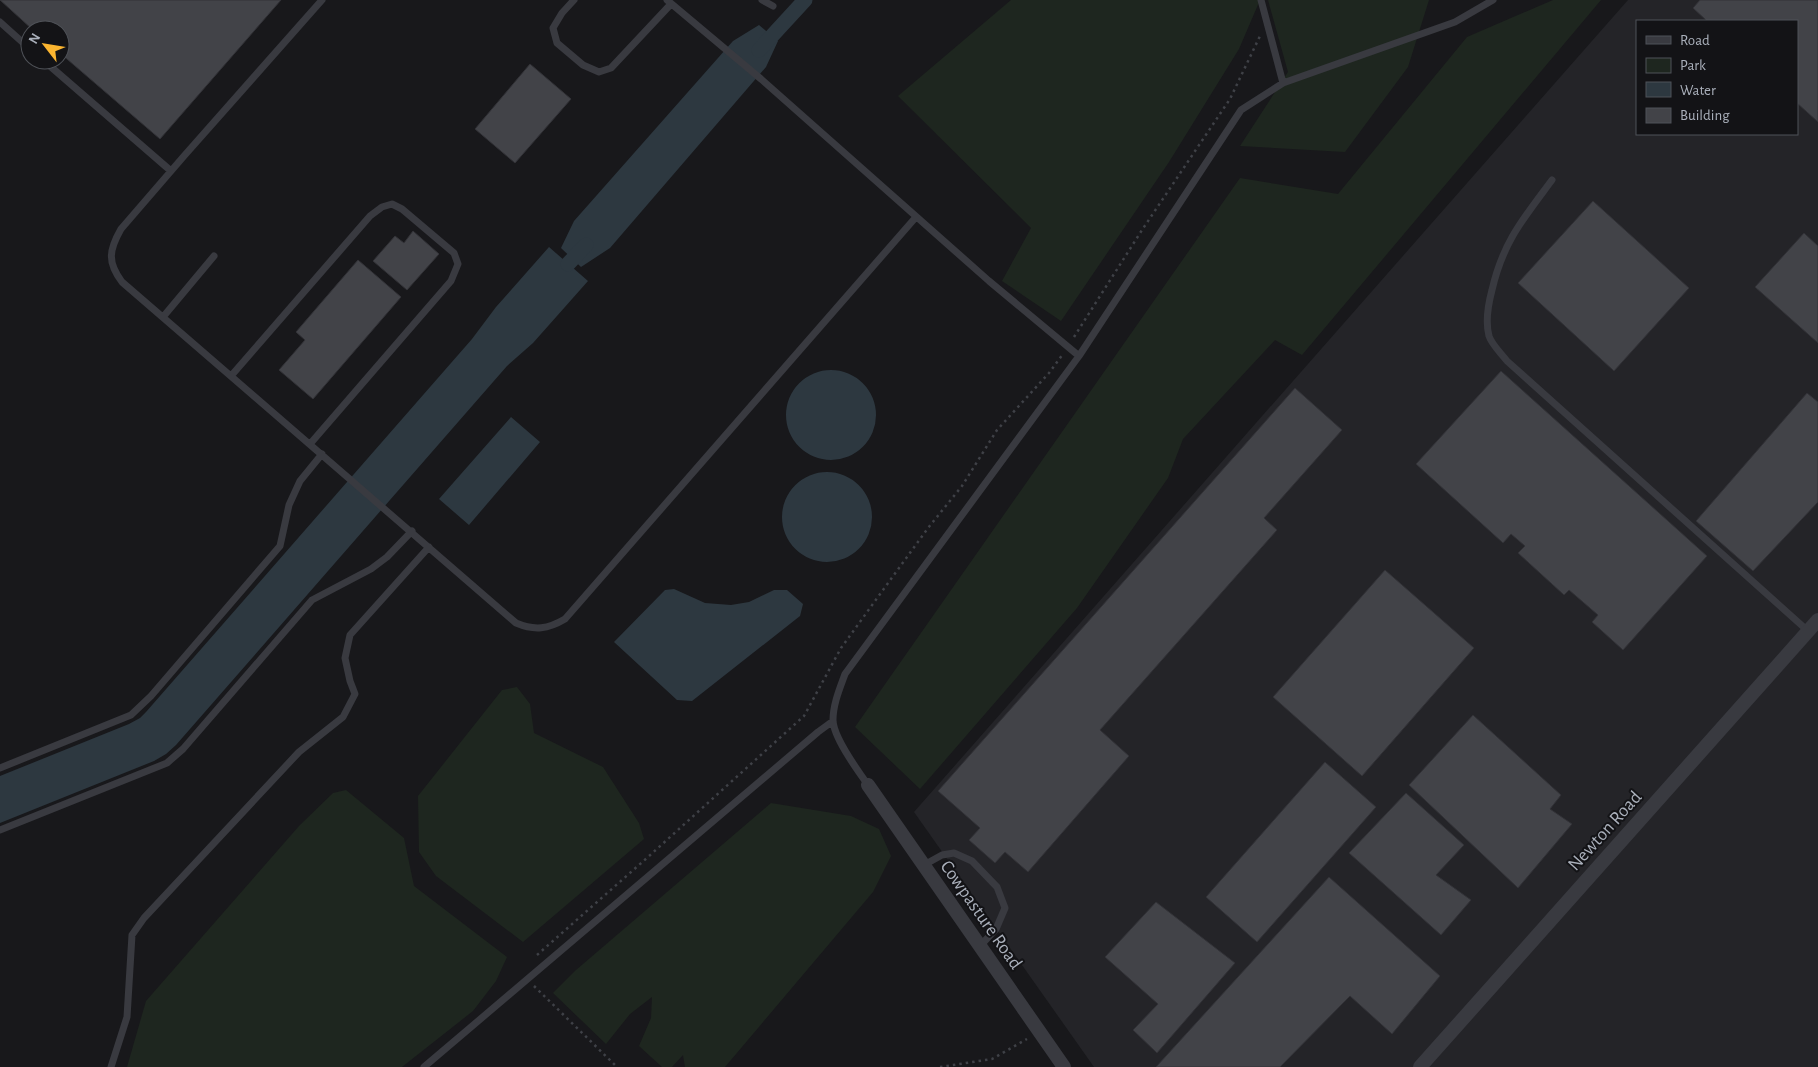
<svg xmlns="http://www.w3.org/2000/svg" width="1818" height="1067" viewBox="0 0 1818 1067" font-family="'Alegreya Sans',sans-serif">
  <rect width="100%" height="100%" fill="#18181b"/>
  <path fill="#242428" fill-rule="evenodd" d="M1628 0H1818V1067H1094L914 812ZM1637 21H1797V134H1637Z"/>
  <path fill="#1e261f" d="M1011 0H1260L1239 49 1169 162 1061 321 1002 281 1031 228 898 96Z
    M1268 0H1429L1408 67 1345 152 1240 146 1288 72Z
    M1553 0H1601L1302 355 1275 340 1183 439 1168 478 1077 608 920 789 855 727 1240 178 1338 194 1467 37Z
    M517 687 530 704 534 733 603 767 639 823 644 839 523 942 436 876 419 852 418 796 502 690Z
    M346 790 404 838 414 886 507 957 496 981 473 1011 402 1067H127L146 1001 299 826 333 793Z
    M771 803 851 816 879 829 891 856 873 892 725 1067H685L683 1055 672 1067H662L639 1046 651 1018 652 997 630 1014 606 1044 553 993 576 970Z"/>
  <path fill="#2d3840" d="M759 25 778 41 766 67 610 248 581 267 561 248 574 221 733 41Z
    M549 247 588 281 533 343 507 366 176 745 166 754 154 761 0 823V776L129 724 140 718 146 712 472 339 496 307Z
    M786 415a45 45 0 1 1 90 0a45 45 0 1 1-90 0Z
    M511 417 540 442 469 525 439 499Z
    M782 517a45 45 0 1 1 90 0a45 45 0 1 1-90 0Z
    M674 589 705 603 731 605 749 602 774 590H787L803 604 800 616 692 701 677 700 614 642 665 590Z"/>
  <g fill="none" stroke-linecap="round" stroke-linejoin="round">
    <path stroke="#2d3840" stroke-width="15" d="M759 50 805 0
      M568 264 586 245"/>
  </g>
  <path fill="#424348" stroke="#323237" d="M0 0H281L160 139 60 53V30H33Z
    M1700 0H1818V122L1797 103V21H1707L1693 8Z
    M530 64 571 99 515 163 475 129Z
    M1593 201 1689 288 1614 371 1518 283Z
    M413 231 439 254 407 290 373 261 395 236 404 243Z
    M1804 233 1818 246V343L1755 287Z
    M358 260 401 297 313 399 279 370 305 340 296 332Z
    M1501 371 1707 556 1623 650 1592 622 1598 615 1569 590 1564 595 1518 553 1525 546 1511 534 1503 543 1416 464Z
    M1295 388 1342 430 1264 518 1277 530 1100 730 1129 756 1028 872 1005 852 995 863 969 840 980 828 938 791Z
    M1807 393 1818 402V502L1753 571 1696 521Z
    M1385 570 1474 648 1362 776 1273 697Z
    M1473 715 1561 795 1550 809 1572 824 1518 888 1409 785Z
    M1325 762 1376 807 1257 942 1206 897Z
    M1406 793 1464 845 1436 875 1471 900 1441 935 1349 853Z
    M1329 877 1440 976 1392 1034 1350 996 1280 1067H1156Z
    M1156 902 1235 963 1157 1053 1133 1030 1158 1004 1105 957Z"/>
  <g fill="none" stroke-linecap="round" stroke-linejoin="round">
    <path stroke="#3f4147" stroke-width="2.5" stroke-dasharray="2.5 4" stroke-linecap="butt" d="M1074 337 1142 230 1230 99 1260 36
      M537 955 648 857 804 716 841 648 928 528 962 486 997 430 1049 373 1063 354
      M534 986 617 1067
      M940 1067 992 1059 1027 1039"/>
    <path stroke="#393a40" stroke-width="7" d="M322 0 184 156 121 229C109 250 107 262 122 282L516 623C535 631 548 629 565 619L916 217
      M574 0 562 13 553 28 557 43 583 65 599 72 611 68 671 4
      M667 0 761 79 989 281 1079 356
      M762 0 773 6
      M1261 0 1283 83
      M0 22 30 49
      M43 60 171 171
      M1552 180C1523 219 1503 242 1492 290 1488 305 1485 321 1489 336 1492 345 1501 353 1507 361L1808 631
      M163 317 214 256
      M231 376 370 216 382 207 392 204 402 209 454 253 458 264 451 281 310 444
      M0 768 131 715 151 696 280 546 289 505 300 481 322 454
      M868 785C858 771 833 737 833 720 833 704 840 688 845 674L1079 356 1241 110 1283 83 1455 22 1493 0
      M0 830 167 763 183 749 312 600 371 569 387 557 412 531
      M924 865 942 855 954 853 972 861 997 887 1005 908 996 929 980 946
      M111 1067 127 1017 132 935 144 918 299 752 343 717 355 694 350 681 345 658 350 635 429 547
      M424 1067 818 732 833 721"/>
    <path stroke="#393a40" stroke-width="14" d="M868 785 1064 1067
      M1420 1067 1818 620"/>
  </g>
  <g text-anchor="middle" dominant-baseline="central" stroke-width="4" stroke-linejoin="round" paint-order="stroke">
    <g font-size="19" fill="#aab0bb" stroke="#131316">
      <text transform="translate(1605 831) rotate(-48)">Newton Road</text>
      <text transform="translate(981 915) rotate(55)">Cowpasture Road</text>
    </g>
  </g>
  <rect x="1636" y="20" width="162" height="115" fill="#131316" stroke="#4f5258"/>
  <rect x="1646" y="36" width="25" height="8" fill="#393a40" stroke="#4f5258"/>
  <text x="1680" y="45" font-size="15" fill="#aab0bb">Road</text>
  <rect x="1646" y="58" width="25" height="15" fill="#1e261f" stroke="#4f5258"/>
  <text x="1680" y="70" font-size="15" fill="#aab0bb">Park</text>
  <rect x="1646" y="82" width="25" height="15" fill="#2d3840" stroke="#4f5258"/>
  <text x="1680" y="95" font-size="15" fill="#aab0bb">Water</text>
  <rect x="1646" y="108" width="25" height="15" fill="#424348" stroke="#4f5258"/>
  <text x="1680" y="120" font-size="15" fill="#aab0bb">Building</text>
  <g transform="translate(45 45) rotate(301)"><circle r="24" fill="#131316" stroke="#4f5258"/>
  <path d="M0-4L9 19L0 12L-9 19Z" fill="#fbb530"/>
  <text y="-8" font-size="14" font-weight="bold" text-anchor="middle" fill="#aab0bb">N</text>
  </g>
</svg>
